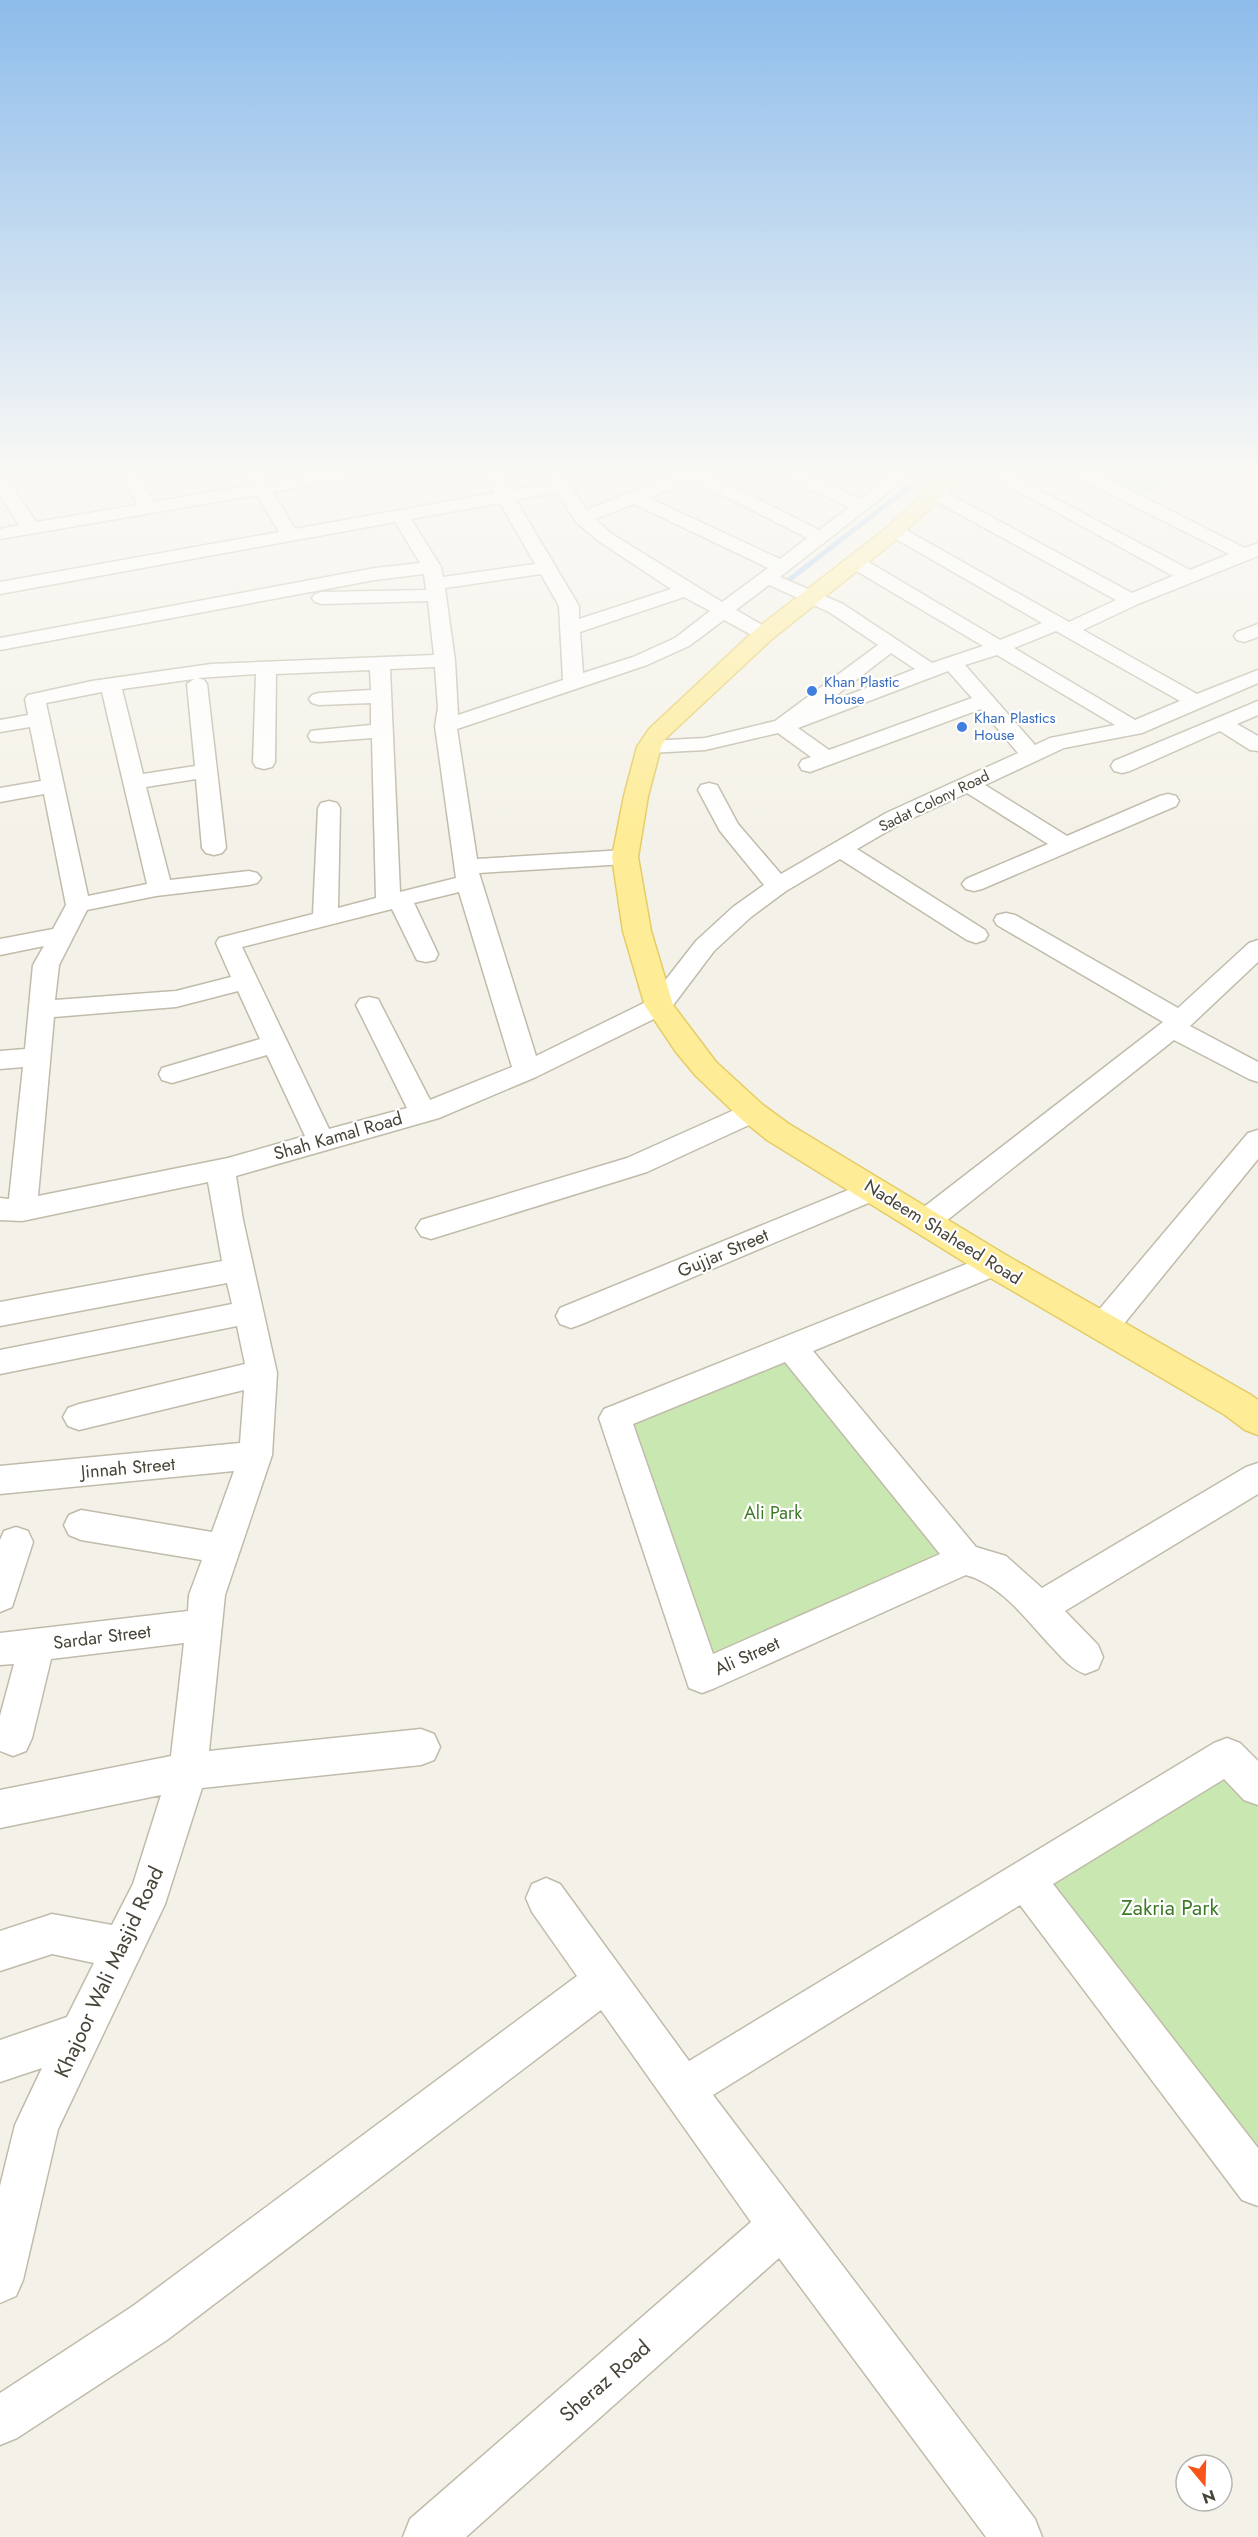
<svg xmlns="http://www.w3.org/2000/svg" width="1258" height="2537" viewBox="0 0 1258 2537" font-family="Jost,sans-serif">
  <rect width="100%" height="100%" fill="#f4f2e8"/>
  <path fill="#c9e8b1" d="M1088 474H1200L1132 498Z
    M792 1348 965 1559 702 1676 615 1418Z
    M1228 1767 1258 1797V2167L1040 1884Z"/>
  <g fill="none" stroke-linecap="round" stroke-linejoin="round">
    <path stroke="#a5c9f0" stroke-width="5" d="M789 580 926 474"/>
    <g stroke="#c0bbaa" stroke-width="3">
      <path id="minor" d="M120 474H137L154 502 251 485 245 474H262L267 483 314 474H355L347 479 273 492 295 529 494 493 484 474H501L510 490 552 483 547 474H564L586 510 677 474H709L819 530 849 507 785 478 783 474H806L860 499 892 474H912L780 577 843 604 932 663 983 646 848 566 846 562 848 558H862L1000 640 1042 623 889 535 886 531 889 527H901L1069 622 1116 600 928 497 925 493 928 489H940L1132 593 1173 576 987 474H1009L1190 570 1229 554 1078 478 1076 474H1098L1245 548 1258 543V556L1138 604 1083 630 1197 694 1258 670V683L1142 733 1064 748 985 785 1067 836 1160 796 1168 794 1176 796 1179 801 1176 806 982 889 974 891 966 889 962 884 966 879 1048 844 967 793 902 823 857 849 985 930 988 935 985 940 976 943 967 940 840 859 786 891 751 917 714 951 668 1012 536 1077 439 1118 236 1176 243 1220 277 1373 272 1455 225 1595 209 1751 421 1729 434 1734 440 1747 434 1760 421 1765 202 1788 165 1904 58 2129 23 2280 16 2296 0 2303V2186L15 2125 42 2068 0 2082V2040L67 2017 94 1963 52 1954 0 1971V1931L52 1914 112 1925 133 1884 161 1795 0 1828V1790L171 1756 184 1643 51 1659 32 1738 26 1751 13 1756 0 1751V1716L14 1664 0 1665V1633L188 1611 189 1595 202 1560 81 1540 69 1535 64 1525 69 1515 81 1510 212 1532 234 1471 0 1494V1466L240 1443 244 1390 79 1430 68 1426 63 1417 68 1408 79 1404 245 1364 237 1326 0 1374V1350L232 1304 227 1283 0 1326V1302L222 1261 208 1182 22 1221 0 1220V1198L9 1199 23 1067 0 1069V1051L25 1049 33 965 44 946 0 955V939L53 929 66 905 44 794 0 802V788L41 781 30 727 0 732V720L28 715 25 699 28 695 92 681 211 664 434 655 428 601 322 604 315 602 312 598 315 594 322 592 426 590 424 574 375 580 0 650V638L375 568 420 563 395 522 0 594V582L279 532 257 495 0 539V529L19 525 0 495V476L6 477 36 522 138 505ZM693 480 807 538 780 559 649 498ZM557 492 576 522 600 542 671 589 579 619V606L516 500ZM500 503 535 564 443 577 441 567 411 519ZM634 504 768 568 722 602 612 534 595 519ZM541 574 559 606 563 680 458 715 455 661 445 588ZM769 585 829 612 878 645 775 721 705 738 649 741 641 742 638 747 641 752 649 753 705 750 778 733 811 757 802 760 799 765 802 770 810 772 981 709 1018 753 886 813 781 874 738 824 717 785 709 783 701 785 698 790 720 831 764 885 733 907 696 941 650 1000 536 1056 479 873 625 864 633 862 637 857 633 852 625 850 477 859 457 729 647 665 689 646 724 620 757 638H771L774 634 771 630 736 610ZM684 597 710 611 675 638 633 657 583 673 580 632ZM1056 631 1180 701 1135 720 1014 648ZM891 653 915 669 825 704ZM997 655 1115 725 1050 738 1035 745 965 665ZM435 667 438 708 435 726 456 878 400 892 390 669ZM370 670 371 690 319 693 312 695 309 699 312 703 319 705 371 703V725L319 730 311 731 308 736 311 741 319 742 372 738 376 898 338 908 340 808 337 803 329 801 321 803 318 808 313 914 219 938 216 943 231 977 176 991 55 1000 59 965 87 910 156 896 249 885 257 883 261 878 257 873 249 871 170 880 146 787 196 779 202 848 206 853 214 855 222 853 226 848 207 684 204 680 198 678 256 674 253 762 256 767 264 769 272 767 275 762 276 674ZM948 671 972 698 829 750 798 728ZM194 679 187 684 195 766 143 774 122 689ZM102 692 147 884 88 896 46 703ZM459 892 512 1067 430 1100 378 999 369 997 360 999 356 1005 407 1108 329 1129 242 947 392 909 414 954 417 960 426 962 435 960 438 954 414 903ZM238 991 260 1039 162 1068 159 1074 162 1080 172 1083 267 1055 305 1136 228 1158 38 1196 54 1017 176 1007Z
        M1258 624V637L1244 642 1237 640 1234 636 1237 632Z
        M1258 701V715L1237 724 1258 736V751L1250 750 1220 731 1130 771 1122 773 1114 771 1111 766 1114 761Z
        M1006 913 1015 915 1178 1008 1249 943 1258 940V962L1190 1026 1258 1062V1082L1249 1079 1174 1040 936 1229 926 1232 916 1229 911 1221 916 1213 1163 1022 997 925 994 920 997 915Z
        M752 1102 762 1105 766 1112 762 1119 647 1172 431 1239 421 1236 416 1228 421 1220 627 1158Z
        M1258 1130V1159L1114 1336 1103 1339 1092 1336 1088 1327 1092 1318 1248 1133Z
        M875 1179 885 1182 889 1189 885 1196 582 1324 571 1328 560 1324 556 1316 560 1308Z
        M994 1253 1005 1256 1009 1264 1005 1272 813 1351 976 1547 1006 1556 1042 1588 1246 1467 1258 1463V1494L1065 1611 1098 1645 1103 1657 1098 1669 1085 1674C1069 1668 1061 1656 1049 1644 1026 1619 1000 1584 966 1575L715 1688 702 1693 689 1688 599 1418 604 1409ZM785 1362 940 1554 713 1654 633 1424Z
        M16 1527 28 1531 33 1542 12 1607 0 1612V1540L4 1531Z
        M1227 1738 1240 1743 1258 1761V1805L1244 1800 1224 1779 1053 1884 1258 2148V2206L1242 2200 1020 1905 713 2095 1035 2519 1042 2537H986L779 2258 466 2537H403L410 2519 751 2222 601 2010 167 2340 17 2438 0 2445V2393L133 2306 577 1976 532 1912 526 1898 532 1884 546 1878 560 1884 689 2061 1214 1743Z"/>
    </g>
    <g stroke="#e4cc66" stroke-width="3">
      <path id="major" d="M946 474H968L941 497 902 535 772 639 666 738 661 747 648 796 638 857 651 931 673 1005 716 1062 763 1105 789 1124 1006 1255 1251 1395 1258 1400V1435L1245 1430 1225 1415 982 1273 767 1140 741 1119 696 1076 676 1052 645 1006 623 931 612 857 624 796 637 747 649 729 756 629 888 527 927 489Z"/>
    </g>
    <use href="#minor" fill="#fff" fill-rule="evenodd"/>
    <use href="#major" fill="#feec97" fill-rule="evenodd"/>
  </g>
  <linearGradient id="sky" x2="0" y2="1"><stop stop-color="#8dbceb"/><stop offset="0.57" stop-color="#faf9f5"/><stop offset="1" stop-color="#faf9f5" stop-opacity="0"/></linearGradient>
  <rect width="1258" height="830" fill="url(#sky)"/>
  <g fill="#3f7fe0" stroke="#fff" stroke-width="2">
    <circle cx="812" cy="691" r="6"/>
    <circle cx="962" cy="727" r="6"/>
  </g>
  <g text-anchor="middle" dominant-baseline="central" stroke-width="4.5" stroke-linejoin="round" paint-order="stroke">
    <g font-size="15" fill="#366cbe" stroke="#fff" text-anchor="start">
      <text x="824" y="682">Khan Plastic<tspan x="824" dy="17">House</tspan></text>
      <text x="974" y="718">Khan Plastics<tspan x="974" dy="17">House</tspan></text>
    </g>
    <g font-size="15" fill="#474337" stroke="#fff">
      <text transform="translate(934 801) rotate(-26)">Sadat Colony Road</text>
    </g>
    <g font-size="18" fill="#474337" stroke="#fff">
      <text transform="translate(338 1136) rotate(-16)">Shah Kamal Road</text>
      <text transform="translate(943 1232) rotate(32)">Nadeem Shaheed Road</text>
      <text transform="translate(723 1253) rotate(-23)">Gujjar Street</text>
      <text transform="translate(128 1468) rotate(-5)">Jinnah Street</text>
      <text transform="translate(102 1637) rotate(-7)">Sardar Street</text>
      <text transform="translate(747 1656) rotate(-24)">Ali Street</text>
    </g>
    <g font-size="18" fill="#3f7a29" stroke="#fff">
      <text x="773" y="1513">Ali Park</text>
    </g>
    <g font-size="21" fill="#3f7a29" stroke="#fff">
      <text x="1170" y="1908">Zakria Park</text>
    </g>
    <g font-size="21" fill="#474337" stroke="#fff">
      <text transform="translate(109 1972) rotate(-65)">Khajoor Wali Masjid Road</text>
      <text transform="translate(605 2381) rotate(-41)">Sheraz Road</text>
    </g>
  </g>
  <g transform="translate(1204 2483) rotate(161)"><circle r="28" fill="#ffffff" stroke="#b5b4af" stroke-width="1.5"/>
  <path d="M0-4.5L10 22L0 15L-10 22Z" fill="#fa5519"/>
  <text y="-9" font-size="16" font-weight="bold" text-anchor="middle" fill="#474337">N</text>
  </g>
</svg>
